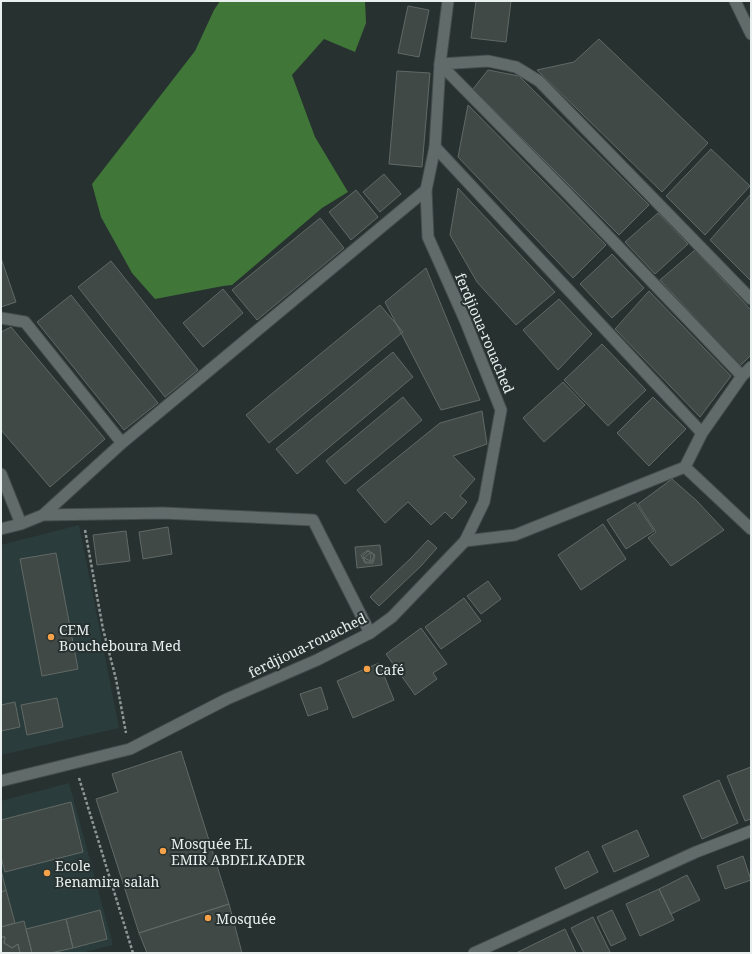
<svg xmlns="http://www.w3.org/2000/svg" width="752" height="954" viewBox="0 0 752 954" font-family="'Noto Serif',serif">
  <rect width="100%" height="100%" fill="#273130"/>
  <path fill="#2b3c3c" d="M79 525 119 728 1 755V545Z
    M69 783 113 945 81 953H1V801Z"/>
  <path fill="#407739" d="M220 1H365L366 23 355 52 324 39 292 75 315 137 348 192 322 208 232 285 223 286 155 299 132 273 101 217 92 184 195 51 214 10Z"/>
  <path fill="#404945" stroke="#606965" d="M476 1H511L506 42 471 38Z
    M408 6 429 10 419 57 398 53Z
    M599 39 708 143 662 192 537 70 574 62Z
    M488 70 519 76 649 205 619 235 473 89Z
    M397 71 430 73 422 167 389 164Z
    M468 105 606 245 573 278 458 157Z
    M711 149 750 186 705 235 666 196Z
    M384 174 401 194 380 212 363 192Z
    M458 188 555 292 516 325 477 282 450 235Z
    M356 190 378 217 351 240 329 212Z
    M751 194V281L710 240Z
    M658 213 688 244 655 274 625 242Z
    M320 218 344 248 257 320 232 290Z
    M695 250 751 310V355L740 366 660 280Z
    M612 254 644 288 612 318 580 284Z
    M1 258 16 302 1 307Z
    M111 261 198 370 165 397 78 287Z
    M426 268 480 400 441 410 385 302Z
    M223 289 243 313 203 347 183 323Z
    M649 291 731 376 700 417 615 329Z
    M71 295 158 403 124 430 37 322Z
    M559 299 592 334 558 370 523 330Z
    M380 305 403 332 269 443 246 415Z
    M11 327 105 439 50 487 1 430V332Z
    M602 344 646 390 608 426 564 380Z
    M393 352 413 377 297 474 276 449Z
    M563 382 585 405 544 442 523 418Z
    M403 397 422 420 345 484 326 461Z
    M653 397 686 429 649 466 617 433Z
    M482 411 487 444 453 456 475 479 460 496 467 502 452 519 445 512 431 525 408 502 385 523 357 490 440 423Z
    M672 479 697 501 724 530 671 566 648 538 656 532 638 504Z
    M635 502 654 531 626 549 607 520Z
    M603 524 626 559 581 590 558 555Z
    M168 527 172 554 143 559 139 532Z
    M126 531 130 561 97 565 93 535Z
    M428 540 437 548 421 566 379 606 370 597 411 558Z
    M380 545 382 565 357 568 355 547Z
    M368 550 375 555 373 563H365L361 555Z
    M368 551 374 555 372 562H365L363 556Z
    M56 553 78 669 42 676 20 559Z
    M370 553 371 561 364 558Z
    M488 581 501 599 481 614 467 596Z
    M464 598 481 621 441 649 425 627Z
    M421 628 447 664 433 673 437 679 415 695 386 654Z
    M379 663 394 700 353 718 337 681Z
    M321 687 328 709 308 716 300 694Z
    M57 698 63 727 27 735 21 705Z
    M15 702 20 727 1 731V705Z
    M181 751 229 904 139 933 96 799 118 792 112 774Z
    M751 767V819L745 821 727 776Z
    M719 780 738 823 702 839 683 796Z
    M71 802 83 852 5 872 1 857V820Z
    M637 830 649 856 614 872 602 846Z
    M588 851 598 872 565 889 555 868Z
    M743 856 751 880 725 889 717 866Z
    M1 870 6 890 1 892Z
    M687 875 700 900 671 914 659 889Z
    M659 889 674 920 640 936 626 904Z
    M6 890 15 923 1 927V892Z
    M229 904 242 953H147L139 933Z
    M100 910 107 939 73 948 66 919Z
    M612 910 626 939 611 946 597 917Z
    M593 917 610 952 607 953H584L571 928Z
    M66 919 73 948 51 953H32L26 929Z
    M24 921 32 953H20L18 944 12 948 4 943 5 937H1V927Z
    M565 929 576 953H516Z
    M1 937H5L4 943 12 948 18 944 20 953H1Z"/>
  <g fill="none" stroke-linecap="round" stroke-linejoin="round">
    <g stroke="#444c4c" stroke-width="13">
      <path id="minor" d="M735 1 751 34
        M440 64 567 193 742 376
        M440 64 488 61 516 67 539 81 751 299
        M435 147 702 433
        M1 318 25 322 122 443
        M685 467 751 529
        M1 474 21 524
        M43 515 122 443 426 190
        M1 529 21 524 43 515 163 513 313 520 370 633
        M465 541 515 535 685 467 702 433 742 376 751 367
        M474 953 696 852 751 831"/>
    </g>
    <g stroke="#444c4c" stroke-width="13">
      <path id="secondary" d="M1 781 130 749 227 699 317 660 370 633 392 617 465 541 484 502 501 410 465 320 428 237 426 190 435 147 440 64 448 1"/>
    </g>
    <path stroke="#8e9696" stroke-width="2.5" stroke-dasharray="3 2" stroke-linecap="butt" d="M85 530 103 629 116 679 126 733
      M79 778 133 953"/>
    <use href="#minor" stroke="#616b6a" stroke-width="11"/>
    <use href="#secondary" stroke="#616b6a" stroke-width="11"/>
  </g>
  <g fill="#f7a149" stroke="#273130" stroke-width="1.5">
    <circle cx="51" cy="637" r="4"/>
    <circle cx="367" cy="669" r="4"/>
    <circle cx="163" cy="851" r="4"/>
    <circle cx="47" cy="873" r="4"/>
    <circle cx="208" cy="918" r="4"/>
  </g>
  <g text-anchor="middle" dominant-baseline="central" stroke-width="4" stroke-linejoin="round" paint-order="stroke">
    <g font-size="14" fill="#e9efef" stroke="#273130">
      <text transform="translate(485 333) rotate(67)">ferdjioua-rouached</text>
      <text transform="translate(307 645) rotate(-26)">ferdjioua-rouached</text>
    </g>
    <g font-size="14" fill="#e9efef" stroke="#273130" text-anchor="start">
      <text x="59" y="629">CEM<tspan x="59" dy="16">Boucheboura Med</tspan></text>
      <text x="375" y="669">Café</text>
      <text x="171" y="843">Mosquée EL<tspan x="171" dy="16">EMIR ABDELKADER</tspan></text>
      <text x="55" y="865">Ecole<tspan x="55" dy="16">Benamira salah</tspan></text>
      <text x="216" y="918">Mosquée</text>
    </g>
  </g>
  <rect width="752" height="954" fill="none" stroke="#e9efef" stroke-width="4"/>
</svg>
